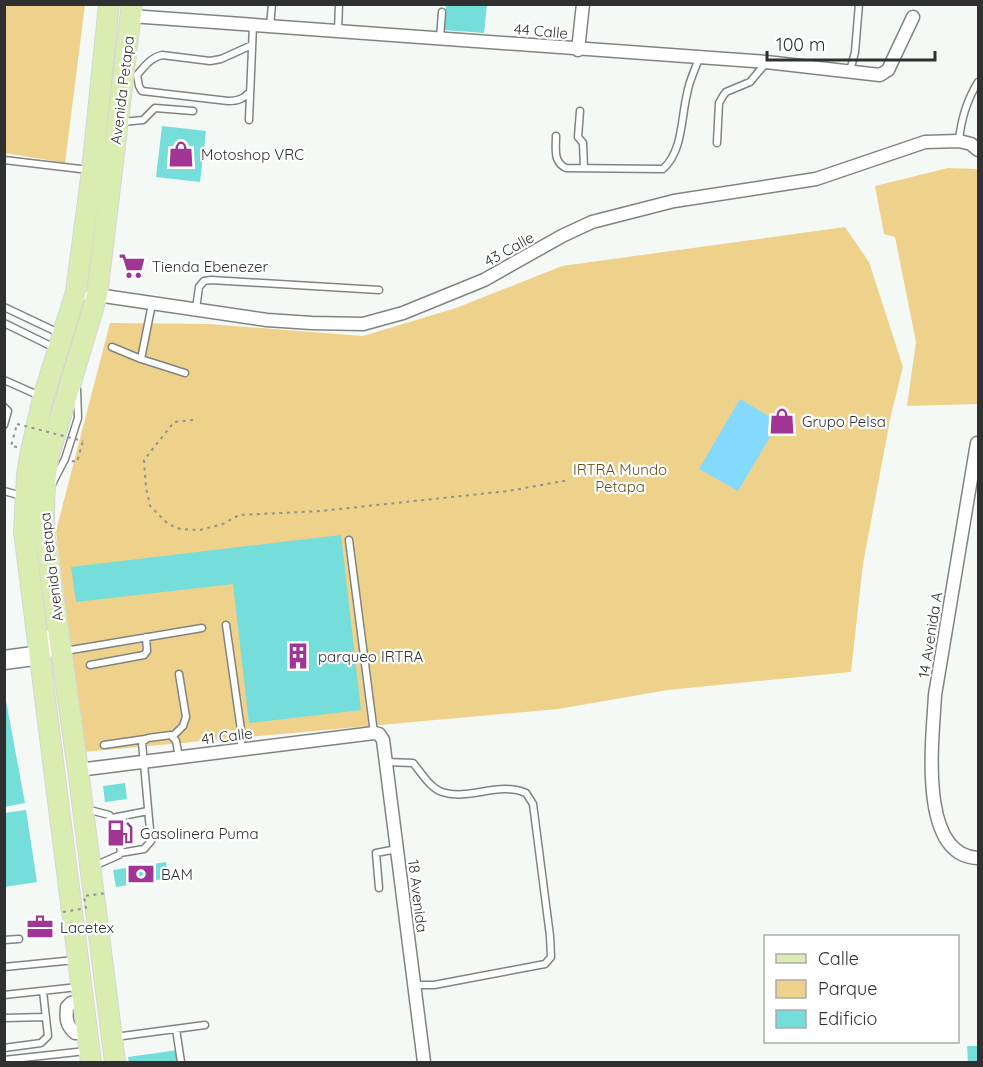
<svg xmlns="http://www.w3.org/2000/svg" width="983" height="1067" viewBox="0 0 983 1067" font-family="Quicksand,sans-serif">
  <rect width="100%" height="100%" fill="#f5f9f6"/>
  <path fill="#eed28b" d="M4 5H85L65 163 5 153Z
    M948 168 978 169V404L907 406 916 342 895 237 884 234 875 186Z
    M845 227 869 262 903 367 891 415 863 564 851 672 668 690 558 709 83 752 56 531 110 323 209 324 363 336 456 308 562 266Z"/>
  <path fill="#84d9fe" d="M740 399 779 422 738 491 699 469Z"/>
  <path fill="#75ddda" d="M446 5H487L484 33 444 30Z
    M162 126 206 131 200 182 156 177Z
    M341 535 361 710 249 723 233 584 76 602 71 567Z
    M4 690 25 803 4 807Z
    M125 783 127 799 105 802 103 786Z
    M26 810 37 882 4 887V813Z
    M166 862 169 878 116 887 113 870Z
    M967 1046H978V1062H968Z
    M178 1050 179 1062H129L128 1057Z"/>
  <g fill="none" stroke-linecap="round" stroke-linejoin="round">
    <g stroke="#808481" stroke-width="9">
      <path id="lane" d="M270 26 272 4
        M338 31 339 4
        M440 38 442 12
        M850 71 855 52 859 4
        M250 92C243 99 238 101 228 101L142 91 139 86 137 75C145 66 150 58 162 55L210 61 221 59 252 45
        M580 111 578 137 583 143 584 168
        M249 120 253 25
        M122 122 143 120 155 108 193 111
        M556 136C556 149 553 162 566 168L663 169C683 151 681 118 687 94 689 81 695 70 699 58
        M959 141C961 118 967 100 978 82
        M717 143 719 103 723 96 726 92 750 82 766 63
        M4 160 89 170
        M152 304 141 359 185 373
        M4 307 59 333
        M196 309 199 287 204 281 211 280 379 290
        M4 323 57 349
        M112 347 141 359
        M4 380 40 396
        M4 407 8 411 4 425
        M52 484 65 459 78 418 77 389
        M4 491 22 496
        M349 540 374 733
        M226 625 241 730V750
        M65 651 202 628
        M90 665 144 655 147 651 146 637
        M173 736 183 726 186 717 179 674
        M104 745 145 739
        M386 762 413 763C421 772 430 788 442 792 470 801 498 781 526 793L533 804 550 936 551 957 545 964 434 985H415
        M86 809 109 815 114 821
        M112 818 148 811
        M120 853 144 849 151 841 142 742 148 738 171 735 176 741 179 757
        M94 866 119 855 121 852 120 845
        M379 888 376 853 397 849
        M4 940 19 939
        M4 967 75 960
        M4 995 78 987
        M4 1018 46 1017
        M176 1029 181 1062
        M115 1037 205 1025
        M4 1048 41 1043 48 1036 43 991
        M4 1060 86 1051"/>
    </g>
    <g stroke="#808481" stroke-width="15">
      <path id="street" d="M131 16 766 62 880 75 888 70 913 17
        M578 50 583 4
        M90 297 97 295 267 320 312 323 363 324 403 313 484 280 562 236 592 222 674 201 816 179 925 142 959 141 971 144 978 150
        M977 443 935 695C933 736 917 856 978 858
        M78 770 374 733 379 734 383 740 424 1062
        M83 1001 71 1003 67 1007C66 1019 66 1025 75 1033H87"/>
    </g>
    <g stroke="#808481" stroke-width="21">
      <path id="secondary" d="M4 660 41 655 58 631"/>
    </g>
    <g stroke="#d5d6d5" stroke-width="22">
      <path id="primary" d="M91 1062 24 531 27 475 31 451 43 398 76 292 92 171 109 4
        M115 1062 78 770 44 529C44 504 44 480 49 455L97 295 132 4"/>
    </g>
    <path stroke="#909290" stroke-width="2" stroke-dasharray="3 4.5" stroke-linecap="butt" d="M193 420 174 422 144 460 146 488 150 506 168 524 180 529 200 530 223 524 239 515 321 511 508 491 569 480
      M17 447 11 446 17 424
      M72 461 77 462 83 441"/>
    <use href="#lane" stroke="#fff" stroke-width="6"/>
    <use href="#street" stroke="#fff" stroke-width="12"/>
    <use href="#secondary" stroke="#fff" stroke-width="18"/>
    <use href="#primary" stroke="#daedb0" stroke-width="20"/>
    <path stroke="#909290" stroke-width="2" stroke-dasharray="3 4.5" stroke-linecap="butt" d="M17 424 83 441
      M63 912 86 908 84 896 107 893"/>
  </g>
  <defs>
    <g id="shop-bare" transform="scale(2.07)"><path d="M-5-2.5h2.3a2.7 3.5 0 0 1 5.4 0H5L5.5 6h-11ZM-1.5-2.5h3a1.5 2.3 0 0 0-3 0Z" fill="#a13596" stroke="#fff" stroke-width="2.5" paint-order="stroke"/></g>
    <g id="supermarket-bare" transform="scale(2.07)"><path d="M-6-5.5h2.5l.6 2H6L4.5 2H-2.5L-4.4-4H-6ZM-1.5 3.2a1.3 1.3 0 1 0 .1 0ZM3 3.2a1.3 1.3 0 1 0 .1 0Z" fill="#a13596" stroke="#fff" stroke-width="2.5" paint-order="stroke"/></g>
    <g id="building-bare" transform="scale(2.07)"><path d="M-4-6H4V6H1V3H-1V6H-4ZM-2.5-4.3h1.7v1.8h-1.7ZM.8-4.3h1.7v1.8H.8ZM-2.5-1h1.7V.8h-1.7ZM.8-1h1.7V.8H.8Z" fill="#a13596" stroke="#fff" stroke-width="2.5" paint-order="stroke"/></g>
    <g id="fuel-bare" transform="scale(2.07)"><path d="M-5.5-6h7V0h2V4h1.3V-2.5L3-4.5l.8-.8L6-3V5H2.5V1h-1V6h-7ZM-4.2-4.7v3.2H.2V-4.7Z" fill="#a13596" stroke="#fff" stroke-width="2.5" paint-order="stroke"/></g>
    <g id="bank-bare" transform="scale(2.07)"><path d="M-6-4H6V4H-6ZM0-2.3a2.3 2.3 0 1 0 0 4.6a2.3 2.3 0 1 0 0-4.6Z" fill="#a13596" stroke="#fff" stroke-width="2.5" paint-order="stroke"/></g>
    <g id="office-bare" transform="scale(2.07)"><path d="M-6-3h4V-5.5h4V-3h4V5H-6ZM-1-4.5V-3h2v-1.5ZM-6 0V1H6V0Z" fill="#a13596" stroke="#fff" stroke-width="2.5" paint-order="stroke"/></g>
  </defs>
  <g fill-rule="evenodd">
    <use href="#shop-bare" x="181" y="154"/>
    <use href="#supermarket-bare" x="132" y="266"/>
    <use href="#shop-bare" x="782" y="421"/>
    <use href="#building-bare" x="298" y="656"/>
    <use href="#fuel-bare" x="120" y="833"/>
    <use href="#bank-bare" x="141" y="874"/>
    <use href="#office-bare" x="40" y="927"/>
  </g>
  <g text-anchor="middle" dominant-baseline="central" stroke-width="4.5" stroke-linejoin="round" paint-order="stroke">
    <g font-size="15" fill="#2f302f" stroke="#fff">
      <text transform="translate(541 31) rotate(5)">44 Calle</text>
      <text transform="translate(122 90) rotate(-83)">Avenida Petapa</text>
      <text transform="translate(509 249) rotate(-29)">43 Calle</text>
      <text transform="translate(51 567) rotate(-97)">Avenida Petapa</text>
      <text transform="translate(930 635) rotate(-81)">14 Avenida A</text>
      <text transform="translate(227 736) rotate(-7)">41 Calle</text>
      <text transform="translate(418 896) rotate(83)">18 Avenida</text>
    </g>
    <g font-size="15" fill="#2f302f" stroke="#fff" text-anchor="start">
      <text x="201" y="154">Motoshop VRC</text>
      <text x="152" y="266">Tienda Ebenezer</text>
      <text x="802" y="421">Grupo Pelsa</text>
      <text x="318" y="656">parqueo IRTRA</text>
      <text x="140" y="833">Gasolinera Puma</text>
      <text x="161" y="874">BAM</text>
      <text x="60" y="927">Lacetex</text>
    </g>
    <g font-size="15" fill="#65511a" stroke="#fff">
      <text x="620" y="469">IRTRA Mundo<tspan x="620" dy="17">Petapa</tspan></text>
    </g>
  </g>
  <rect width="983" height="1067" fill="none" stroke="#2f302f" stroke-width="12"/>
  <rect x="764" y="935" width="195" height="108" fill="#ffffff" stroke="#acacac" stroke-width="1.5"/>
  <rect x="776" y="954" width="30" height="9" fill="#daedb0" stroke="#acacac" stroke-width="1.5"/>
  <text x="818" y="965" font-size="18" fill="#2f302f">Calle</text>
  <rect x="776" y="980" width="30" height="18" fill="#eed28b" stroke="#acacac" stroke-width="1.5"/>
  <text x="818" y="995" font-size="18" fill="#2f302f">Parque</text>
  <rect x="776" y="1010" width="30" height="18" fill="#75ddda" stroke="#acacac" stroke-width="1.5"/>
  <text x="818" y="1025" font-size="18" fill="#2f302f">Edificio</text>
  <path d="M767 51v9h168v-9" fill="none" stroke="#2f302f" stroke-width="3"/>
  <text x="776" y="51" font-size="18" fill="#2f302f" stroke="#ffffff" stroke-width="4.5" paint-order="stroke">100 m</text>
</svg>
